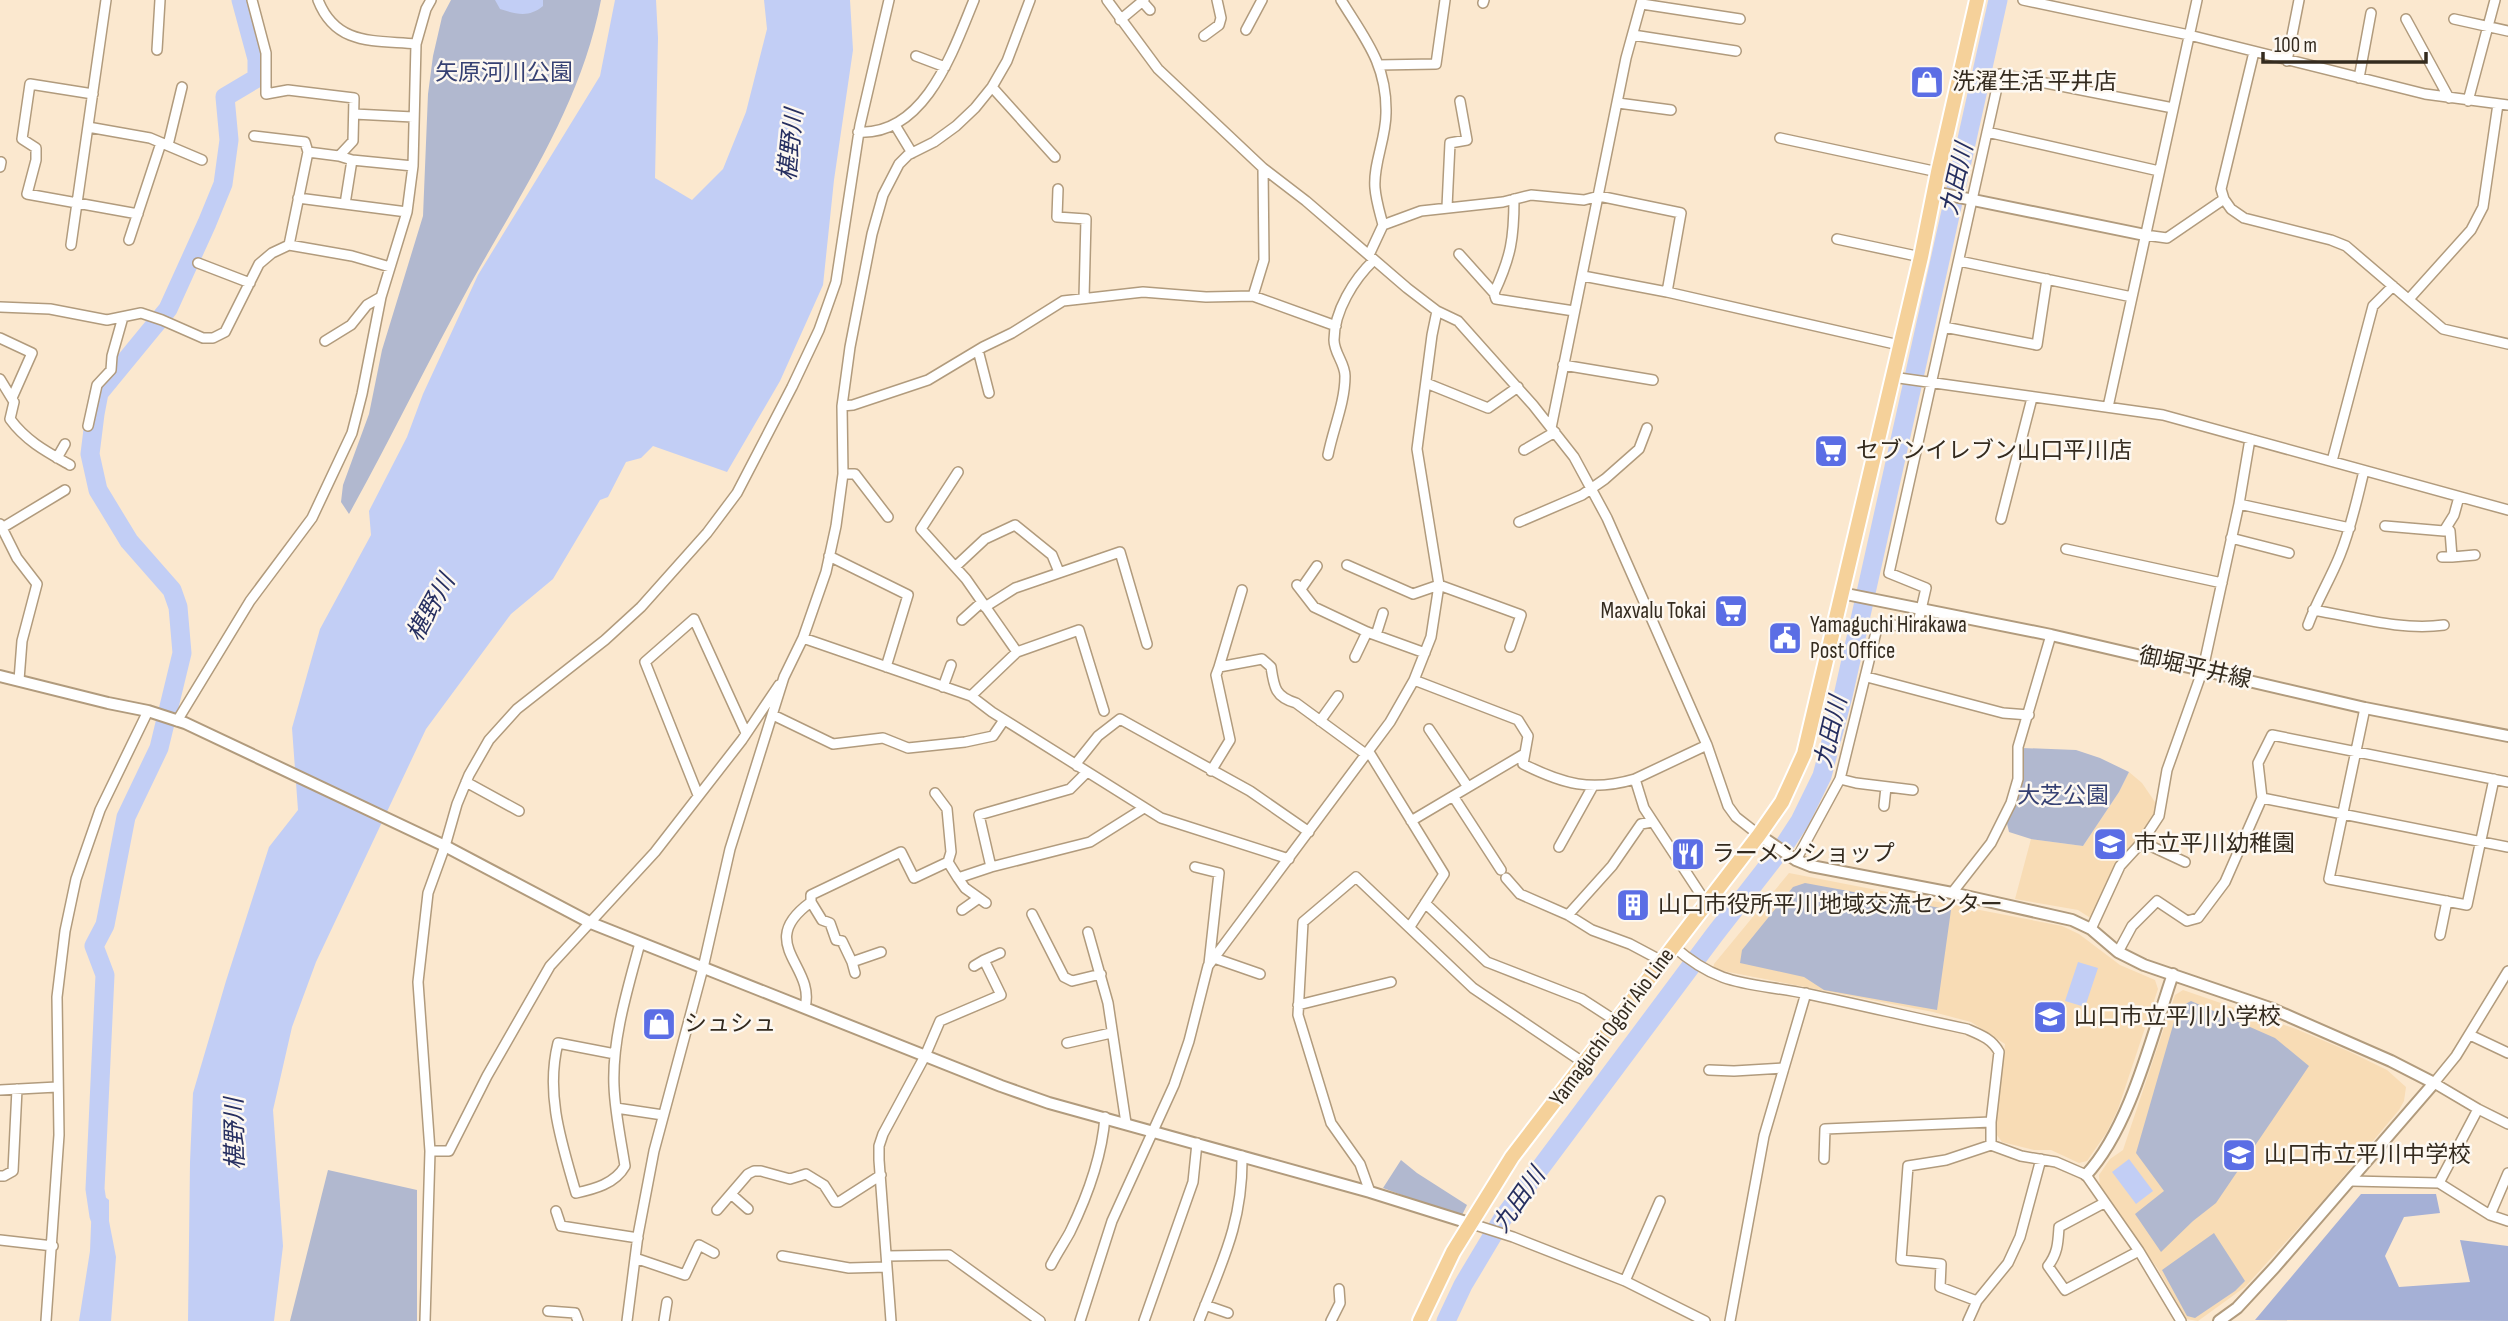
<svg xmlns="http://www.w3.org/2000/svg" width="2508" height="1321" viewBox="0 0 2508 1321" font-family="'Sofia Sans Condensed','Noto Sans JP',sans-serif">
  <rect width="100%" height="100%" fill="#fbe8cf"/>
  <path fill="#f8dcb5" d="M2129 772 2142 783 2157 805 2156 815 2092 919 2078 910 2015 899 2031 839 2083 846 2119 792Z
    M1789 873 2062 926 2079 934 2120 965 2155 980 2158 989 2118 1109 2107 1132 2087 1161 2079 1163 2051 1150H2034L2002 1142 1994 1131 2005 1044 1971 1022 1933 1012 1713 969 1714 964Z
    M2183 990 2296 1029 2348 1051 2387 1070 2406 1087 2404 1101 2399 1110 2321 1203 2245 1287 2198 1321 2186 1319 2158 1269 2100 1189 2099 1175 2110 1159 2123 1150 2175 995Z"/>
  <path fill="#b1b8cf" d="M451 0H601C581 105 522 191 471 283 429 360 391 438 349 514L341 502 343 485 369 414 382 350 423 216 428 94 433 56 442 17Z
    M2022 748 2076 750 2100 758 2129 772 2119 792 2083 846 2031 839 2009 832 2006 819Z
    M1805 883 1951 910 1937 1010 1824 990 1804 977 1740 963 1742 950 1793 887Z
    M2191 1001 2275 1038 2309 1066 2216 1203 2193 1221 2161 1252 2135 1214 2164 1191 2136 1153 2178 1008Z
    M1401 1160 1417 1173 1467 1205 1461 1217 1383 1188Z
    M328 1170 417 1190V1321H290Z
    M2214 1233 2245 1281 2235 1291 2195 1318 2187 1316 2162 1270Z"/>
  <path fill="#a5b0d6" d="M2361 1194H2436L2440 1213 2404 1217 2385 1256 2399 1287 2470 1282 2460 1240 2508 1246V1321L2255 1320Z"/>
  <path fill="#c2cef5" d="M495 0H543V6C529 18 516 14 500 9Z
    M615 0H656L658 38 655 178 692 200 723 169 746 112 767 29 764 0H850L853 50 834 180 823 285 780 381 727 472 653 446 641 458 626 462 608 497 600 500 553 579 511 614 426 729 316 962 292 1027 273 1110 283 1246 274 1321H188L190 1162 193 1093 226 981 269 847 298 810 292 728 320 629 371 535 369 511 407 437 423 394 478 275 600 76Z
    M2078 962 2098 968 2085 1007 2065 1001Z
    M2129 1159 2153 1191 2136 1204 2112 1172Z
    M95 1189 109 1200V1221L116 1257 111 1321H79L90 1251 92 1201Z"/>
  <g fill="none" stroke-linecap="round" stroke-linejoin="round">
    <path stroke="#c2cef5" stroke-width="19" d="M99 1216 95 1189 105 975 94 946 105 925 126 817 159 748 182 653 178 607 172 590 129 541 98 490 90 454 95 414 99 393 168 309 207 223 223 184 229 140 225 97 257 78V59L241 0
      M1446 1321 1463 1285 1503 1218 1715 934 1785 844 1800 821 1822 776 1843 696 1998 0"/>
    <g stroke="#b19b7d" stroke-width="12">
      <path id="minor" d="M252 0 266 53V94L288 90 354 98 353 141 339 156
        M318 0C336 46 374 40 416 44
        M1107 0 1158 69 1263 168 1306 201 1407 288 1437 311 1458 321 1533 405 1574 457 1607 518 1645 604 1707 745 1728 806 1736 817 1759 835
        M1341 0C1365 39 1387 64 1386 113 1386 139 1373 164 1375 188 1376 201 1380 213 1383 225
        M2023 0 2189 35 2425 94 2508 105
        M1142 1 1150 10
        M1483 3 1484 0
        M1642 4 1740 19
        M2406 19 2449 98
        M2454 19 2508 31
        M1120 20 1144 0
        M1246 30 1262 0
        M1633 35 1736 51
        M1204 36 1219 25 1221 18 1217 0
        M157 50 160 0
        M2254 52 2221 189 2224 199 2231 209 2244 218 2331 240 2346 246 2443 329 2508 344
        M916 56 945 67
        M2287 61 2299 0
        M1378 65 1436 64 1445 0
        M2359 78 2371 13
        M992 87 1055 157
        M93 94 30 84 22 139 36 148V160L27 194 138 214
        M2468 101 2495 0
        M1618 103 1671 110
        M354 114 413 117
        M895 125 912 153
        M88 127 150 138 202 160
        M858 132C925 136 953 51 974 0
        M1987 132 2159 171
        M254 136 305 142 308 152
        M1780 138 1938 172
        M168 145 182 87
        M0 167 1 162
        M1058 189 1057 217 1086 219 1084 298
        M298 198 407 212
        M1514 199C1514 238 1511 257 1494 293L1496 299 1574 311
        M345 204 352 160
        M1447 207 1450 143 1467 140 1460 101
        M2145 235 2167 238 2224 199
        M1837 239 1921 257
        M129 240 161 143
        M71 245 106 0
        M289 245 308 152 339 156 352 160 413 166
        M1459 254 1494 293
        M1369 255 1383 225 1421 211 1503 202 1531 195 1584 200 1599 196 1681 213 1667 292 1899 345
        M1959 261 2132 297
        M198 263 250 283
        M1583 276 1667 292
        M1253 296 1336 326
        M2409 299 2471 230 2483 207 2498 104
        M0 307 50 309 107 320 141 313 162 320 203 338H213L225 332 259 264 272 253 289 245 352 256 390 267
        M1944 327 2037 345 2047 279
        M0 338 32 353 12 398
        M325 341 351 325 367 305 381 297
        M978 350 989 393
        M1563 365 1653 380
        M1892 377 2163 415 2508 510
        M0 379 14 402 10 419C26 441 47 452 70 465
        M1426 383 1488 408 1518 387
        M842 406 853 405 928 380 983 347 1012 333 1063 301 1143 292 1206 297 1253 296 1264 260 1263 168
        M2108 407 2197 0
        M88 426 97 385 111 370 112 356 123 317
        M1551 428 1626 58 1642 0
        M1524 450 1555 432
        M1328 455C1333 429 1345 403 1345 376 1345 363 1334 353 1334 340 1334 311 1354 279 1374 260
        M57 458 65 444
        M2332 461 2373 306 2393 286
        M958 472 921 529 966 579 1017 652
        M843 474H855L888 517
        M2239 504 2350 528
        M2001 519 2032 398
        M1519 522 1582 495 1605 479 1639 449 1647 428
        M0 524 17 558 37 584 22 641 19 680
        M2385 526 2444 531 2454 515 2459 497
        M2 528 65 490
        M2231 538 2289 553
        M2066 549 2222 583
        M829 556 908 595 886 667
        M2442 557H2452L2450 531 2447 528
        M2452 557 2475 555
        M1347 565 1413 594 1439 585 1521 615 1510 647
        M955 567 985 539 1015 525 1052 555 1059 572
        M1297 585 1314 607 1367 632 1425 653
        M1301 589 1317 566
        M1242 590 1219 667 1262 659 1271 667C1274 687 1275 697 1296 703L1367 755
        M985 607 1015 588 1120 552 1147 644
        M2313 610C2356 617 2401 631 2444 625
        M962 620 982 602
        M2308 625C2317 600 2330 580 2340 555 2351 528 2357 499 2364 471
        M1376 635 1383 613
        M803 638 971 696 992 712 1161 818 1289 859
        M1355 657 1367 632
        M1867 677 2003 713 2029 715
        M1414 680 1518 720 1528 736 1523 764C1563 784 1591 792 1635 779L1644 808 1707 904
        M943 687 951 665
        M971 696 1017 652 1079 630 1104 711
        M2365 708 2329 879 2467 905 2494 779
        M773 715 833 744 883 738 908 748 965 742 993 736 1004 720
        M177 721 250 601 312 518 352 433 362 394 381 297 407 212 413 166 416 44 426 9 431 0
        M1320 721 1338 696
        M1429 729 1468 787
        M1369 752 1444 874 1411 925
        M1077 766 1078 761 1098 736 1120 719 1250 791 1309 832
        M1211 771 1230 740 1216 675 1219 667
        M1087 772 1070 789 979 815 991 867 1090 842 1144 808
        M1635 779 1707 745
        M1840 779 1856 783 1913 790
        M466 782 519 811
        M935 793 947 809 951 852 948 862
        M698 795 645 662 694 619 746 733
        M1453 796 1501 870
        M2262 798 2508 847
        M1884 806 1886 787
        M1411 821 1524 754
        M2142 842 2185 862
        M1559 847 1593 786
        M1796 860 1840 779 1878 624 1917 627 1926 588 1889 573 2000 74 2173 108
        M1195 867 1219 873 1209 964
        M958 878 965 888 986 903
        M1506 878 1520 894 1568 915 1592 930 1630 944 1662 961
        M1952 893 1991 843 2011 803 2018 779V747L2051 635
        M811 902V895L901 852 914 878 948 862 958 878 991 867
        M1425 903 1487 962 1582 999 1616 1021
        M962 910 979 898
        M1032 914 1064 977 1072 981 1101 974
        M1568 915 1612 866 1641 824 1652 822
        M2091 929 2120 866 2142 842 2159 816 2167 770 2203 669 2239 504 2250 439
        M1088 932 1108 1003 1126 1123
        M2440 935 2447 901
        M1673 946C1722 989 1750 982 1808 994 1861 1005 1914 1018 1967 1029 1981 1035 1992 1039 1999 1052L1991 1122V1145L2021 1156 2056 1162 2086 1175 2139 1251 2181 1321
        M2118 952 2132 926 2157 901 2187 921 2198 918 2225 882 2262 798 2258 763 2272 735 2508 782
        M1214 958 1260 974
        M852 962 855 973
        M974 966 984 960
        M2508 971 2456 1056 2434 1083 2478 1109 2508 1124
        M1298 1005 1391 982
        M805 1007C816 966 754 943 811 902L822 920 830 923 836 940 842 941 852 962 881 952
        M2470 1035 2508 1053
        M1067 1043 1111 1033
        M615 1054 558 1043C545 1095 562 1144 576 1193 594 1189 615 1184 625 1166 621 1140 615 1113 614 1086 612 1038 628 988 640 943
        M1709 1070 1734 1071 1784 1068
        M0 1090 57 1087
        M616 1108 663 1115
        M2478 1109 2439 1183 2490 1215
        M430 1151H449L487 1076 550 966 655 852 742 740 779 685
        M1824 1159 1825 1129 1991 1122
        M2508 1173 2490 1215 2508 1221
        M0 1176H4L13 1171 17 1089
        M2351 1181 2439 1183
        M1370 1192 1360 1164 1331 1123 1298 1015 1303 922 1356 877 1473 988 1584 1063
        M731 1194 748 1209
        M2104 1203 2059 1227C2058 1242 2058 1253 2048 1266L2065 1290 2139 1251
        M717 1210 748 1174 754 1171H761L790 1179 806 1174 824 1185 835 1202H839L881 1175
        M556 1211 561 1226 638 1238
        M1469 1223 1513 1237 1625 1281 1705 1321
        M0 1240 53 1246
        M782 1256 849 1268 887 1267
        M887 1256 949 1255 1040 1321
        M635 1258 685 1275 699 1245 714 1253
        M1051 1265C1057 1253 1064 1243 1070 1232 1087 1197 1102 1156 1105 1117
        M1625 1281 1660 1201
        M1977 1301 1940 1287 1941 1264 1901 1260 1908 1166 1946 1160 1991 1145
        M1205 1305 1228 1313
        M548 1311 575 1313 578 1321
        M46 1321 59 1135 57 997 65 931 76 879 100 810 148 711
        M425 1321 430 1151 418 982 428 893 445 846 457 804 469 775 489 740 517 709 605 640 641 607 707 533 737 493 792 387 819 330 836 282 860 125 889 0
        M627 1321 638 1235 654 1151 703 968 730 849 784 677 803 638 826 572 836 526 843 474 842 406 850 347 872 234 883 195 899 164 908 155 934 142 956 126 975 108 992 87 1007 61 1030 0
        M664 1321 667 1302
        M891 1321 879 1160V1146L883 1134 925 1056 940 1021 1001 995 984 960 1000 953
        M1080 1321 1112 1221 1174 1085 1189 1041 1208 966 1390 722 1414 680 1431 637 1439 585 1417 449 1432 335 1437 311
        M1144 1321 1193 1182 1197 1143
        M1199 1321C1222 1262 1243 1222 1242 1156
        M1331 1321 1340 1303 1339 1289
        M1730 1321 1764 1136 1806 993
        M1968 1321 1977 1301 2008 1263 2020 1237 2041 1159"/>
    </g>
    <g stroke="#b19b7d" stroke-width="14">
      <path id="tertiary" d="M1934 192 2145 235
        M1841 593 2051 635 2365 708 2508 736
        M0 676 108 703 148 711 185 723 445 846 591 923 1001 1086 1049 1103 1370 1192 1469 1223
        M1759 835 1796 860 1811 866 1952 893 2072 920 2091 929 2118 952 2144 965 2270 1008 2391 1061 2434 1083 2275 1267 2237 1308 2219 1321
        M2086 1175C2130 1128 2152 1035 2173 974"/>
    </g>
    <g stroke="#fff" stroke-width="18">
      <path id="primary" d="M1420 1321 1453 1252 1512 1157 1759 835 1782 802 1804 754 1921 257 1938 172 1977 0"/>
    </g>
    <use href="#minor" stroke="#fff" stroke-width="9"/>
    <use href="#tertiary" stroke="#fff" stroke-width="10"/>
    <use href="#primary" stroke="#f5d19a" stroke-width="14"/>
  </g>
  <defs>
    <g id="shop-square" transform="scale(1.75)"><rect x="-9" y="-9" width="18" height="18" rx="4" fill="#5b6ee5" stroke="#fdf8f1"/><path d="M-5-2.5h2.3a2.7 3.5 0 0 1 5.4 0H5L5.5 6h-11ZM-1.5-2.5h3a1.5 2.3 0 0 0-3 0Z" fill="#fff"/></g>
    <g id="supermarket-square" transform="scale(1.75)"><rect x="-9" y="-9" width="18" height="18" rx="4" fill="#5b6ee5" stroke="#fdf8f1"/><path d="M-6-5.5h2.5l.6 2H6L4.5 2H-2.5L-4.4-4H-6ZM-1.5 3.2a1.3 1.3 0 1 0 .1 0ZM3 3.2a1.3 1.3 0 1 0 .1 0Z" fill="#fff"/></g>
    <g id="civic-square" transform="scale(1.75)"><rect x="-9" y="-9" width="18" height="18" rx="4" fill="#5b6ee5" stroke="#fdf8f1"/><path d="M-.6-6.5H3V-4.5H.6V-3L4-1V1h2V6H-6V1h2V-1L-.6-3ZM-1.2 2.5V6h2.4V2.5Z" fill="#fff"/></g>
    <g id="school-square" transform="scale(1.75)"><rect x="-9" y="-9" width="18" height="18" rx="4" fill="#5b6ee5" stroke="#fdf8f1"/><path d="M0-5L7-2L0 1L-7-2ZM-4 1L0 2.5L4 1V4Q0 6-4 4Z" fill="#fff"/></g>
    <g id="restaurant-square" transform="scale(1.75)"><rect x="-9" y="-9" width="18" height="18" rx="4" fill="#5b6ee5" stroke="#fdf8f1"/><path d="M-5-6h1v4h1v-4h1v4h1v-4h1v5L-1.5 .5V6h-2V.5L-5-1ZM5-6V6H3V1.5H1.5Q1.5-4 5-6Z" fill="#fff"/></g>
    <g id="building-square" transform="scale(1.75)"><rect x="-9" y="-9" width="18" height="18" rx="4" fill="#5b6ee5" stroke="#fdf8f1"/><path d="M-4-6H4V6H1V3H-1V6H-4ZM-2.5-4.3h1.7v1.8h-1.7ZM.8-4.3h1.7v1.8H.8ZM-2.5-1h1.7V.8h-1.7ZM.8-1h1.7V.8H.8Z" fill="#fff"/></g>
  </defs>
  <g fill-rule="evenodd">
    <use href="#shop-square" x="1927" y="82"/>
    <use href="#supermarket-square" x="1831" y="451"/>
    <use href="#supermarket-square" x="1731" y="611"/>
    <use href="#civic-square" x="1785" y="638"/>
    <use href="#school-square" x="2110" y="844"/>
    <use href="#restaurant-square" x="1688" y="854"/>
    <use href="#building-square" x="1633" y="905"/>
    <use href="#school-square" x="2050" y="1017"/>
    <use href="#shop-square" x="659" y="1024"/>
    <use href="#school-square" x="2239" y="1155"/>
  </g>
  <g text-anchor="middle" dominant-baseline="central" stroke-width="5" stroke-linejoin="round" paint-order="stroke">
    <g font-size="23" fill="#364173" stroke="#fdf8f1">
      <text x="504" y="73">矢原河川公園</text>
      <text x="2063" y="796">大芝公園</text>
    </g>
    <g font-size="23" fill="#342b1f" stroke="#fdf8f1" text-anchor="start">
      <text x="1952" y="82">洗濯生活 平井店</text>
      <text x="1856" y="451">セブンイレブン山口平川店</text>
      <text x="1706" y="611" text-anchor="end">Maxvalu Tokai</text>
      <text x="1810" y="625">Yamaguchi Hirakawa<tspan x="1810" dy="26">Post Office</tspan></text>
      <text x="2134" y="844">市立平川幼稚園</text>
      <text x="1712" y="854">ラーメンショップ</text>
      <text x="1658" y="905">山口市役所平川地域交流センター</text>
      <text x="2074" y="1017">山口市立平川小学校</text>
      <text x="684" y="1024">シュシュ</text>
      <text x="2264" y="1155">山口市立平川中学校</text>
    </g>
    <g font-size="23" fill="#342b1f" stroke="#fdf8f1">
      <text transform="translate(2195 668) rotate(13)">御堀平井線</text>
      <text transform="translate(1612 1027) rotate(-53)">Yamaguchi Ogori Aio Line</text>
    </g>
    <g font-size="24" font-style="italic" fill="#262f60" stroke="#fdf8f1">
      <text transform="translate(791 145) rotate(-84)">椹野川</text>
      <text transform="translate(1957 179) rotate(-77)">九田川</text>
      <text transform="translate(431 608) rotate(-61)">椹野川</text>
      <text transform="translate(1831 732) rotate(-77)">九田川</text>
      <text transform="translate(235 1134) rotate(-91)">椹野川</text>
      <text transform="translate(1519 1200) rotate(-55)">九田川</text>
    </g>
  </g>
  <path d="M2263 52v10h163v-10" fill="none" stroke="#342b1f" stroke-width="3.5"/>
  <text x="2274" y="52" font-size="21" fill="#342b1f" stroke="#fdf8f1" stroke-width="5" paint-order="stroke">100 m</text>
</svg>
